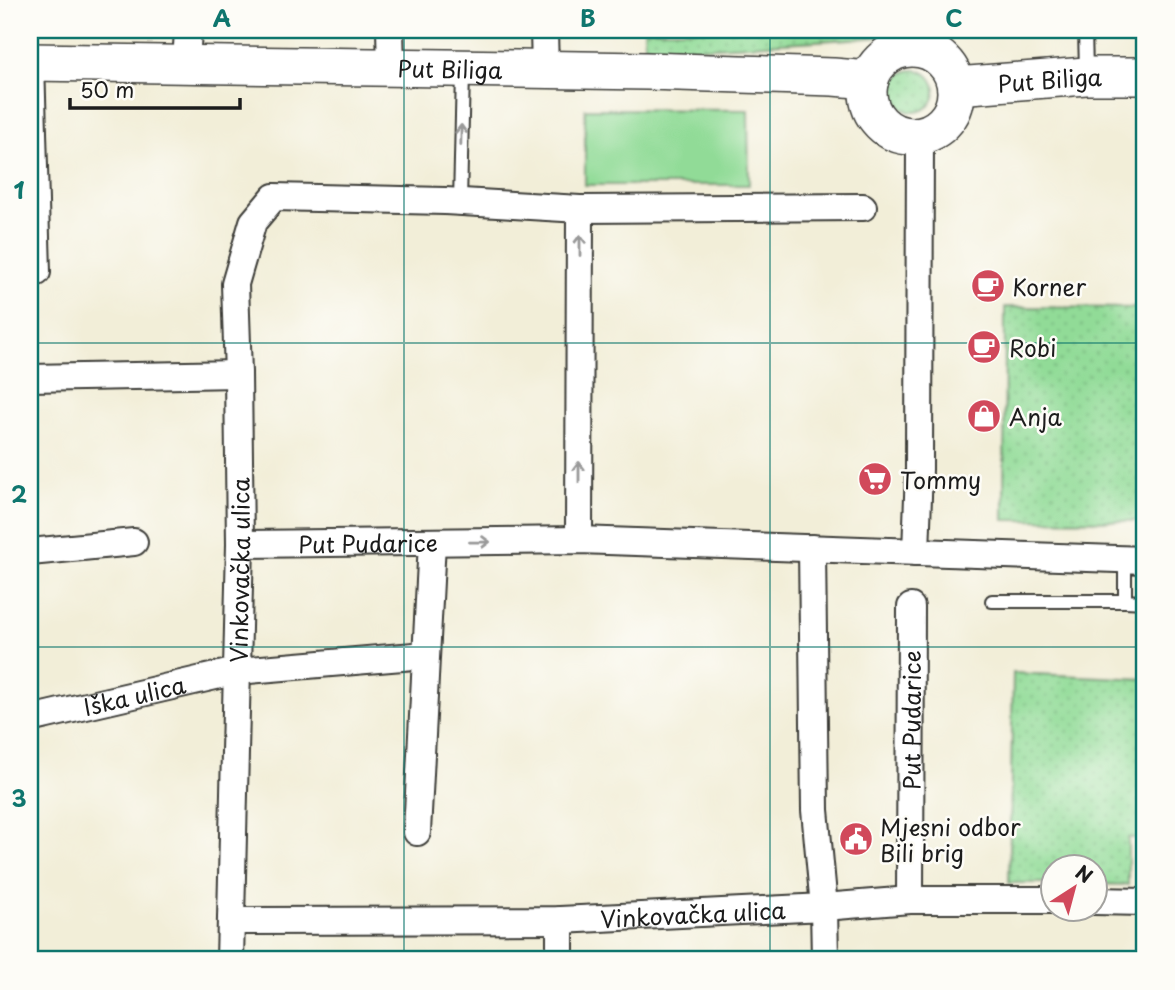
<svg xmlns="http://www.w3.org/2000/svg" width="1175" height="990" viewBox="0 0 1175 990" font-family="'Playpen Sans',sans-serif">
  <defs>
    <pattern id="grass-dots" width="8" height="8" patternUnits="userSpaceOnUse" patternTransform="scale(1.75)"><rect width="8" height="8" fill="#91db97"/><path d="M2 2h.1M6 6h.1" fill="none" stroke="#7cbb82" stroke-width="1.8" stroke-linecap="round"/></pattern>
  </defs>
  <rect width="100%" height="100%" fill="#fdfcf7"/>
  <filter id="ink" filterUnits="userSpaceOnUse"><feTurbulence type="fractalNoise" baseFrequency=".0143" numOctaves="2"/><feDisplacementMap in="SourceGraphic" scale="14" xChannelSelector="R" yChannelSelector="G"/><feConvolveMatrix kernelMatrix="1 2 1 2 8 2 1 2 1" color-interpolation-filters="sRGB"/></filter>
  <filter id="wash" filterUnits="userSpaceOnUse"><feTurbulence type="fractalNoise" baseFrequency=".00686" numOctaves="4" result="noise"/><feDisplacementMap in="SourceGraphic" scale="28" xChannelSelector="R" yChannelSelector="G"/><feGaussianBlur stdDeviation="1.57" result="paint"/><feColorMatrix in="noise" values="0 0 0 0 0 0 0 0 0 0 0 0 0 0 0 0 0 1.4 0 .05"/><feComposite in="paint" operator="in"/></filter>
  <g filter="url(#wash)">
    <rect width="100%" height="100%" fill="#f2eed8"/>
    <path fill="url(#grass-dots)" stroke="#567c5a" stroke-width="2" d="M644 30H902V36L645 51Z
      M893 91a21 21 0 1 1 42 0a21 21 0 1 1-42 0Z
      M1005 307 1145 308V521L1004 520Z
      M1013 673 1145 679V838H1128V885L1095 884 1094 867H1052V883H1009Z"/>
    <path fill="#91db97" stroke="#567c5a" stroke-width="2" d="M585 109 748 110 749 185H585Z"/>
  </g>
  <g filter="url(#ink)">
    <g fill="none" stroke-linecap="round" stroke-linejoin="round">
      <g stroke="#3c3c38" stroke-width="16">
        <path id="lane" d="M918 30 919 48
          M1085 30 1086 71
          M460 202 463 73
          M992 601H1125V559
          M1125 601 1145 602"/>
      </g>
      <g stroke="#3c3c38" stroke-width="30">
        <g id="street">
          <path d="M390 30 391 67"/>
          <path d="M544 30 545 70"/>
          <path d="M31 62 37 272"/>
          <path d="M186 64 188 30"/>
          <path d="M30 378 238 374"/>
          <path d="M579 540 580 209"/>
          <path id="s1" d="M240 544 579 540 1145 560"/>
          <path d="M812 548 815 810 824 907 825 960"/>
          <path d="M30 552 134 542"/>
          <path d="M916 552 919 469 920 135"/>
          <path id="s2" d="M30 719 237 671 426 655"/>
          <path d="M417 832 432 542"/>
          <path id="s3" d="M910 900 911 607"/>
          <path d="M1094 901 1145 902"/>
          <path d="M560 920V960"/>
          <path id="s4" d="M231 921 560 920 824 907 910 900H1052"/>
          <path id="s5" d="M230 960 240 544 238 374 235 284 253 222 274 197 445 201 580 209 863 207"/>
        </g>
      </g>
      <g stroke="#3c3c38" stroke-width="40">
        <g id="secondary">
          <circle cx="912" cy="92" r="44"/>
          <path id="s6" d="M30 62 647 71 833 77 870 80"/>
          <path id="s7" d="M956 86 1086 76H1145"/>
        </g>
      </g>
      <use href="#lane" stroke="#fff" stroke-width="12"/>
      <use href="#street" stroke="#fff" stroke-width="26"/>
      <use href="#secondary" stroke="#fff" stroke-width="37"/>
    </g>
    <defs><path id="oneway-shaft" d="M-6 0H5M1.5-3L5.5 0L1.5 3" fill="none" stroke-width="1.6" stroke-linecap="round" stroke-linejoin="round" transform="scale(1.75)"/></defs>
    <g stroke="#999">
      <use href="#oneway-shaft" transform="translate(461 135) rotate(-89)"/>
      <use href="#oneway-shaft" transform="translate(580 245) rotate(-90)"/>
      <use href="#oneway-shaft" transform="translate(579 472) rotate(-90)"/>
      <use href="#oneway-shaft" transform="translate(480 542) rotate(-1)"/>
    </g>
  </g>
  <path fill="none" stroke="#0f766e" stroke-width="2" stroke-opacity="0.55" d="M404 30V960M770 30V960M30 343H1145M30 647H1145"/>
  <defs>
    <g id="cafe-disc" transform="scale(1.75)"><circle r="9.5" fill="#d1495b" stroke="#fdfcf7"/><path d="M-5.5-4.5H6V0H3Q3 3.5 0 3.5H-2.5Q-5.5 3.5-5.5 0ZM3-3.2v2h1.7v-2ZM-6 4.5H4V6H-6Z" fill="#fff"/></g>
    <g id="shop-disc" transform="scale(1.75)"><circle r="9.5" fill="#d1495b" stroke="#fdfcf7"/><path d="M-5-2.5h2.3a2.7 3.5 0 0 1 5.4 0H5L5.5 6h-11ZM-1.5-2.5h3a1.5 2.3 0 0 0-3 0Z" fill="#fff"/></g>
    <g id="supermarket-disc" transform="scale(1.75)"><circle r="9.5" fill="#d1495b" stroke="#fdfcf7"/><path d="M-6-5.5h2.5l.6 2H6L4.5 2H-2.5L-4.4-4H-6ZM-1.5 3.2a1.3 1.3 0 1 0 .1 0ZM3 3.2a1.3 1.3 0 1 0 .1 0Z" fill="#fff"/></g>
    <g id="civic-disc" transform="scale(1.75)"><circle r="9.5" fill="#d1495b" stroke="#fdfcf7"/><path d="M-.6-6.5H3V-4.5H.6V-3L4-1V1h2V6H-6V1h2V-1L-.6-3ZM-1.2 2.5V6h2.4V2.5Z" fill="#fff"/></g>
  </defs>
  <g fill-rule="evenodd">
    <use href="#cafe-disc" x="988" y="286"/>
    <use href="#cafe-disc" x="984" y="347"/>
    <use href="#shop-disc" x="984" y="416"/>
    <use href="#supermarket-disc" x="875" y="479"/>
    <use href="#civic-disc" x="856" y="839"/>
  </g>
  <g text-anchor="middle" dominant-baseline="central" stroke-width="5" stroke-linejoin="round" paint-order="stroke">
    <g font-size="23" fill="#1c1c1c" stroke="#fdfcf7">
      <text stroke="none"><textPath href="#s6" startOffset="420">Put Biliga</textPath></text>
      <text stroke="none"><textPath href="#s7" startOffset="94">Put Biliga</textPath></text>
      <text stroke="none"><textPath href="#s1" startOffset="128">Put Pudarice</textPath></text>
      <text stroke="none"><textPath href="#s5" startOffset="390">Vinkovačka ulica</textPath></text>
      <text stroke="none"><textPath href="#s2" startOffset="107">Iška ulica</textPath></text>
      <text stroke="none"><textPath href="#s3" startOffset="180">Put Pudarice</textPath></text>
      <text stroke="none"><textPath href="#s4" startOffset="462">Vinkovačka ulica</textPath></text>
    </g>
    <g font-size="23" fill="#1c1c1c" stroke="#fdfcf7" text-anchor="start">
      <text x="1012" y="286">Korner</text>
      <text x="1009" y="347">Robi</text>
      <text x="1009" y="416">Anja</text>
      <text x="900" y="479">Tommy</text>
      <text x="880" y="826">Mjesni odbor<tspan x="880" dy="26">Bili brig</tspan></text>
    </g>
  </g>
  <rect width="1175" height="990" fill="none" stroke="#fdfcf7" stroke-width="77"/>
  <g transform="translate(1074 888) rotate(36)"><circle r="33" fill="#fdfcf7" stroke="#a3a29f" stroke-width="2"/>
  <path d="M0-5L12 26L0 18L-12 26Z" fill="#d1495b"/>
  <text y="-10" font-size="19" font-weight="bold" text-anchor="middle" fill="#1c1c1c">N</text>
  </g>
  <path d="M70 98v10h170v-10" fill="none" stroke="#1c1c1c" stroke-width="3.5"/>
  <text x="80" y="98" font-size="21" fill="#1c1c1c" stroke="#fdfcf7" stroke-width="5" paint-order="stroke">50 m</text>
  <rect x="38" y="38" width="1098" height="913" fill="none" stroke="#0f766e" stroke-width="2.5"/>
  <g font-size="23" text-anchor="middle" font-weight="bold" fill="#0f766e">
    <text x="222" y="27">A</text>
    <text x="588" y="27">B</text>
    <text x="954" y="27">C</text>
    <text x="19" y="199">1</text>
    <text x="19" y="503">2</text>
    <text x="19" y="807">3</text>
  </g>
</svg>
